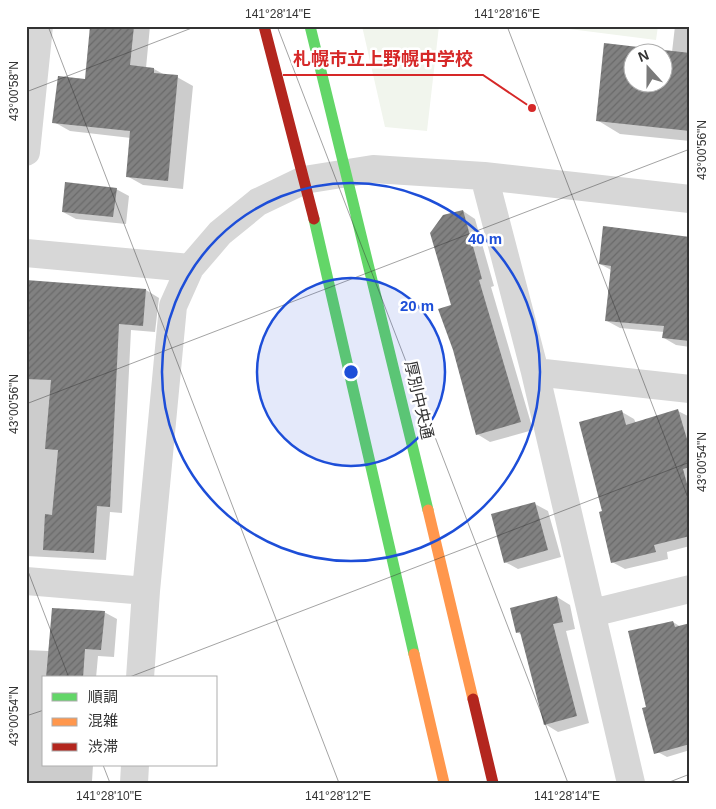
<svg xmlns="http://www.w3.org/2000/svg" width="716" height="809" viewBox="0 0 716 809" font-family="Arial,'Noto Sans JP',sans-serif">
  <defs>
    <pattern id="building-hatch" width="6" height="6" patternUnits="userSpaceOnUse" patternTransform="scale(1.25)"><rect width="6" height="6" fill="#818181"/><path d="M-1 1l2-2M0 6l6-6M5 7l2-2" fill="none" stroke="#6a6a6a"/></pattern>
  </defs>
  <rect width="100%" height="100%" fill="#fff"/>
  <path fill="#f1f5ed" d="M362 26H439L427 131 385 127Z
    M546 26H658L656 40Z"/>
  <path fill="#0003" fill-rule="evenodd" d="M91 26H150L146 68 154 69 165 75 177 77 193 86 183 189 143 185 127 176 131 138 70 131 54 122 86 80Z
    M675 26H690V141L620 134 597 120 605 45 672 52ZM634 52H664V82H634Z
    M116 189 129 196 126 224 76 219 63 212Z
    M463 211 475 219 494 286 491 287 533 430 490 442 477 434 453 306Z
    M690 238V347L676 345 664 338V332L620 328 607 321 611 270 600 264Z
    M26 279 32 282 146 290 159 298 155 332 131 330 122 513 110 512 106 560 26 556Z
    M678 411 690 417V546L667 552 668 559 625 569 612 562 604 512 622 412 634 419 636 423Z
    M535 504 548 511 561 557 518 569 505 562Z
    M557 597 570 605 575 629 566 631 589 723 558 732 545 724 522 635 517 632Z
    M104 612 117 619 114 657 98 656 96 678H44V765H93L92 781 26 783V650L49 651Z
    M673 622 681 627 690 625V750L667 757 654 750 647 708Z"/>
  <path fill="url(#building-hatch)" fill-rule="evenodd" d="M90 26H134L130 65 154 68V73L178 75 168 181 126 177 130 131 52 123 58 76 85 79Z
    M604 43 690 53V131L596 121ZM634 52H664V82H634Z
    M65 182 117 188 113 217 62 212Z
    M463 210 482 279 479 280 521 422 476 435 453 350 438 309 451 305 430 233 443 215Z
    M603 226 690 237V341L662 338 664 326 605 321 611 266 599 264Z
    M26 280 146 289 143 326 119 324 110 507 97 506 94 553 43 550 45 514 52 515 58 450 45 449 51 380 26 379Z
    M678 409 690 449V467L683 469 690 495V536L654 545 656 552 611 563 599 512 602 511 579 422 622 410 626 425Z
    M535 502 548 550 504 563 491 514Z
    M557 596 563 622 553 624 577 716 544 725 520 632 516 633 510 608Z
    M52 608 105 611 101 650 85 649 83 678H46Z
    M673 621 675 627 690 623V744L654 754 642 708 646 707 628 631Z"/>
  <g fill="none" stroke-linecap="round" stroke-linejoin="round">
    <path stroke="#d7d7d7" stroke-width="28" d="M26 152 39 26
      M484 176 535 372 631 783
      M26 253 190 268
      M535 372 690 389
      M26 581 146 591
      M592 613 690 589
      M140 678 146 591 173 306 190 268 220 233 258 202 304 180 373 169 484 176 690 199
      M134 783 135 765"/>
    <path stroke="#63d668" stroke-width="11" d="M310 26 428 510
      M314 219 414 654"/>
    <path stroke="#ff974d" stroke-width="11" d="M428 510 473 699
      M414 654 444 783"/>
    <path stroke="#b3261e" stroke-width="11" d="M264 26 314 219
      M473 699 493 783"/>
  </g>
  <path fill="none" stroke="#333" stroke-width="1" stroke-opacity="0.45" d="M48 26 339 783M277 26 568 783M507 26 690 503M26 92 197 26M26 404 690 149M26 566 69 678M127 678 690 462M26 716 44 710M103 765 110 783M667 783 690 774"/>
  <circle cx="351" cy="372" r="94" fill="#1d4ed8" fill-opacity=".12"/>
  <g fill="none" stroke="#1d4ed8" stroke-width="2.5">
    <circle cx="351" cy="372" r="94"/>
    <circle cx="351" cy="372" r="189"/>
  </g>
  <g text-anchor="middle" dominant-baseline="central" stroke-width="5" stroke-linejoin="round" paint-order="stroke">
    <g font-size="16" fill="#333" stroke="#fff">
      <text transform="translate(419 400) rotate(77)">厚別中央通</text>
    </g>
  </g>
  <circle cx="351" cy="372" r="8" fill="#1d4ed8" stroke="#fff" stroke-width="2.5"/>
  <g font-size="15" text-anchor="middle" font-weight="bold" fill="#1d4ed8" stroke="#fff" stroke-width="5" stroke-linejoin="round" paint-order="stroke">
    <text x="485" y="244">40 m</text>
    <text x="417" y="311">20 m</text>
  </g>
  <path fill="none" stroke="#d62828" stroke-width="2" d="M532 108L483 75H283"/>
  <circle fill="#d62828" stroke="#fff" stroke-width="2" cx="532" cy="108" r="5"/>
  <g font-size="18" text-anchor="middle" font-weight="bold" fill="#d62828" stroke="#fff" stroke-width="5" stroke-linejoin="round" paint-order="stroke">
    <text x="383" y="65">札幌市立上野幌中学校</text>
  </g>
  <rect width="716" height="809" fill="none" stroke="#ffffff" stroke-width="55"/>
  <rect x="42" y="676" width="175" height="90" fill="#ffffff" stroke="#adadad"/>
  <rect x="52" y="693" width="25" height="8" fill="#63d668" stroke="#adadad"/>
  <text x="88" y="702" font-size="15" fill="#333333">順調</text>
  <rect x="52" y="718" width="25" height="8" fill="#ff974d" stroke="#adadad"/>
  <text x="88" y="726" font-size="15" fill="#333333">混雑</text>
  <rect x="52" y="743" width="25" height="8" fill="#b3261e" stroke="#adadad"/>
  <text x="88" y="752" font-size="15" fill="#333333">渋滞</text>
  <g transform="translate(648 68) rotate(339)"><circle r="24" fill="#ffffff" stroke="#adadad"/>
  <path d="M0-4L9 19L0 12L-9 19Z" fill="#7a7a7a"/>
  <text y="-8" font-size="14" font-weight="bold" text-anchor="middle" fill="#333333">N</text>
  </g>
  <rect x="28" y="28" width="660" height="754" fill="none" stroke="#333" stroke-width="2"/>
  <g font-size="12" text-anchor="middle" fill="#333">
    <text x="278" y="18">141°28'14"E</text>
    <text x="507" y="18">141°28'16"E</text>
    <text transform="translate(14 91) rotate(-90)" y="4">43°00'58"N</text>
    <text transform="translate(702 150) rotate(-90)" y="4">43°00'56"N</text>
    <text transform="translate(14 404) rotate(-90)" y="4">43°00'56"N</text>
    <text transform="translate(702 462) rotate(-90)" y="4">43°00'54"N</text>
    <text transform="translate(14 716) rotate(-90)" y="4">43°00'54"N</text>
    <text x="109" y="800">141°28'10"E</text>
    <text x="338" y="800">141°28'12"E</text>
    <text x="567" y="800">141°28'14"E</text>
  </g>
</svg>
